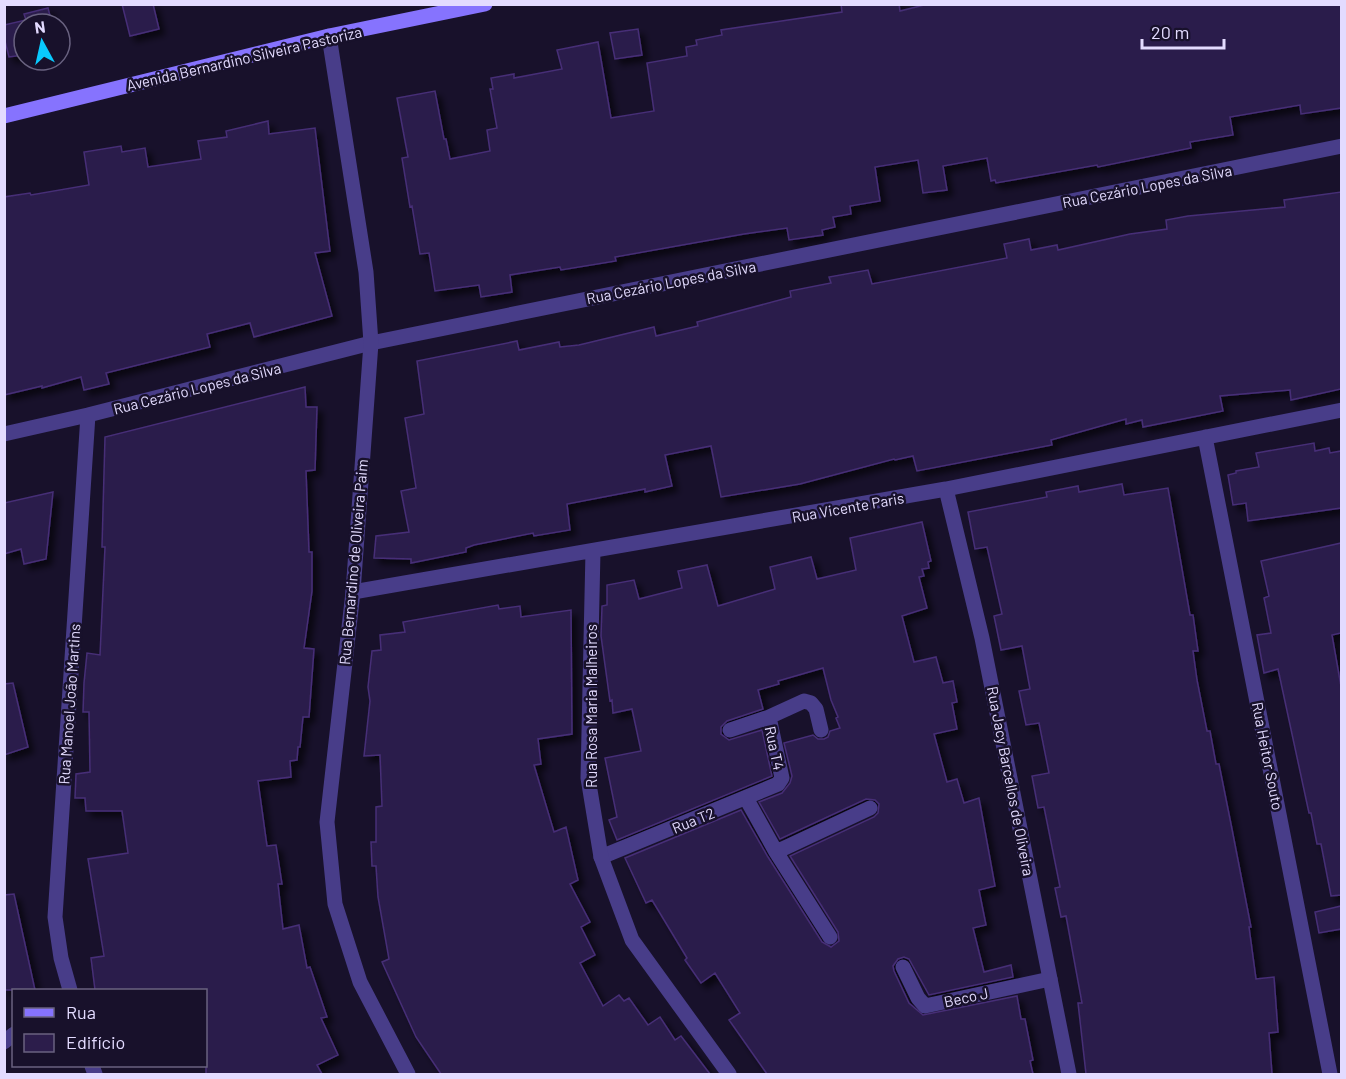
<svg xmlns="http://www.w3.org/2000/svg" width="1346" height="1079" viewBox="0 0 1346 1079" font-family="Barlow,sans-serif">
  <defs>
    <filter id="shadow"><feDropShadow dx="5.5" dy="5.5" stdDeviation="3" flood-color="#0009"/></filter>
  </defs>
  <rect width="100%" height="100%" fill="#18112b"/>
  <path fill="#2c1d4b" stroke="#462f77" stroke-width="1.5" filter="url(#shadow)" d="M122 4H153L159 29 130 36Z
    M841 4H899L900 11 928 4H1341V108L1301 114 1300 105 1230 117 1233 135 1190 142 1191 148 1098 167 1097 165 996 183 995 180 991 181 987 158 943 166 947 190 923 193 918 160 875 167 880 201 850 206 851 214 833 217 835 227 822 230 823 235 789 240 787 228 744 234 615 257 616 261 561 270 560 267 510 275 512 292 481 297 479 285 435 291 429 253 420 254 412 206 410 207 402 158 408 157 397 98 435 91 444 139H446L450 159 490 151 487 130 497 128 490 89H493L491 78 514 74V78L562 69 557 50 598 42 611 118 654 111 647 63 687 56 686 47 697 45 696 40 722 35 721 30 842 12Z
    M48 8 52 24H24V57L23 55 9 57 4 37V25L26 20 24 14Z
    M638 29 642 55 615 59 610 33Z
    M268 121 269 134 315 128 330 251 315 253 332 316 254 337 250 323 207 334 210 347 106 373 109 384 84 390 81 377 42 388V386L4 395V197L30 193 31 195 89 185 84 152 121 146 122 152 145 148 148 167 201 159 198 141 227 137 226 131Z
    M1341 192V389L1291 400 1290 390 1220 396 1223 411 1143 427 1142 420 1126 424V419L1051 440 1052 445 917 471 913 456 895 460 894 459 800 484 721 497 711 446 665 455 672 486 645 492V489L567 504 570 530 534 536 533 533 474 545 466 548V552L411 563V559L374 558 376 536 409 532 401 491 416 488 405 418 424 414 417 361 517 341 519 350 559 342 560 347 579 345 654 327 656 336 698 326 697 322 791 297 790 291 831 283 829 277 868 270 872 284 1007 258 1004 244 1029 239 1031 250 1057 245 1058 250 1130 234 1167 229 1166 220 1188 216 1285 207 1284 200Z
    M305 387 306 407H317L315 470 306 471 309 552H312V591L304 648 314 649 309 717H303L300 747H298L297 760 290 761 291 777 258 781 267 846 276 845 282 884H278L283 929 299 925 307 968 310 967 327 1017 321 1018 338 1055 317 1065 322 1074H206V990H95L91 958 104 956 88 859 128 853 122 811H86L85 798H75L76 774 90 772 89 712H83L84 683 87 653 100 655 105 547H102L105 437Z
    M1314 443 1315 451 1329 448 1330 453 1341 451V508L1248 521 1246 503 1233 505 1228 475 1236 473V471L1259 467 1256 453Z
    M1122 484 1124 495 1168 488 1190 615H1193L1198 651H1193L1197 680 1207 731H1210L1216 764H1219L1231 824 1251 927H1249L1256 979 1274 977 1278 1032 1269 1033 1272 1074H1086L1078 1003H1082L1066 916 1061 917 1055 888 1060 887 1044 807 1038 808 1032 776 1049 773 1039 723 1026 725 1019 691 1030 689 1022 646 1001 650 994 616 1002 614 987 547 975 549 968 512 1047 497 1046 492 1078 486 1079 492Z
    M53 492 46 559 24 564 21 549 4 554V503Z
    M922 522 931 561 928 562 929 568 922 569 924 576 919 577 927 608 902 616 914 662 936 657 943 683 953 681 957 702 952 703 957 729 934 734 947 782 957 779 964 803 979 798 995 886 979 890 986 925 973 928 984 972 1011 965 1013 977 929 995 909 959 904 957 898 959 893 966 894 971 909 1003 923 1015 1017 996 1021 1019H1025L1033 1060 1030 1061 1033 1074H767L729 1020 740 1013 715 973 701 983 685 960 687 958 652 900 646 903 625 858 741 810 768 857 822 942 831 947 839 941 838 932 790 856 874 817 878 813 879 804 875 800 866 799 780 839 759 802 782 793 790 783 792 776 784 743 813 735 818 739H824L828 737 830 731 840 728 836 718 838 717 831 700 823 668 778 681 779 684 758 690 763 709 727 721 721 727V734L729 740 762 730 772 776 617 840 609 820 617 817 605 758 641 751 632 709 613 713 612 700 610 701 601 636 602 606 607 605V585L634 580 639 599 682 588 678 571 707 565 718 606 775 589 770 567 811 557 817 579 856 570 850 538Z
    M1341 543V633L1332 635 1341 686V895L1331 896 1321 844H1317L1311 813H1309L1278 669 1264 673 1257 635 1271 633 1264 598 1269 596 1261 561Z
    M498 605 499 609 520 606 521 617 571 610 572 734 538 739 541 764 534 765 554 832 566 827 578 880 570 884 590 922 581 927 595 955 580 963 603 1006 619 995 624 1001 629 998 648 1025 660 1017 675 1040 681 1036 710 1074H441L416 1037 382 962 389 959 378 897 376 866H372L371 842H376V807L382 806 380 755 364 756 370 701 368 687 372 651 381 650 380 635 405 632 403 622Z
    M13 683 28 747 4 755V684Z
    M14 894 35 990H4V895Z
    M1341 906V929L1319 933 1315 912Z"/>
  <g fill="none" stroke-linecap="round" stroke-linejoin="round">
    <path stroke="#483d89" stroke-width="15" d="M730 730 769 717 804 701 811 703 816 709 821 730
      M746 798 776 852 830 937
      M776 852 870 808
      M601 857 778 784 782 778 769 717
      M903 967 918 998 925 1006 1050 979
      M4 1042 14 1034"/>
    <path stroke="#483d89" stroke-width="15" d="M4 434 88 415 371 343 1342 146
      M1205 437 1330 1074
      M946 489 982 638 1069 1074
      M593 551 588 778 601 857 632 940 729 1074
      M353 592 946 489 1342 410
      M70 990 61 958 55 917 88 415
      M92 1066 95 1074"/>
    <path stroke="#483d89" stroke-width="15" d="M329 36 366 272 371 343 353 592 327 822 335 904 360 982 408 1074"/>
    <path stroke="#8673fe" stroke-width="15" d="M4 116 329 36 485 4"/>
  </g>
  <g text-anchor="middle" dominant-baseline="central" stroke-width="5" stroke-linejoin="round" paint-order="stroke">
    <g font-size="15" fill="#e3dbff" stroke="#18112b">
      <text transform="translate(244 58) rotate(-13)">Avenida Bernardino Silveira Pastoriza</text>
      <text transform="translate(1147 186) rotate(-11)">Rua Cezário Lopes da Silva</text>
      <text transform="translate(671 282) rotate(-11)">Rua Cezário Lopes da Silva</text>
      <text transform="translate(197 388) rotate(-14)">Rua Cezário Lopes da Silva</text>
      <text transform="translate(848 507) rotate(-10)">Rua Vicente Paris</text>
      <text transform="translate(353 562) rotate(-85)">Rua Bernardino de Oliveira Paim</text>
      <text transform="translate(69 704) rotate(-86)">Rua Manoel João Martins</text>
      <text transform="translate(591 706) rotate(-90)">Rua Rosa Maria Malheiros</text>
      <text transform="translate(775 748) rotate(78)">Rua T4</text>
      <text transform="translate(1268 756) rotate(79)">Rua Heitor Souto</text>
      <text transform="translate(1011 781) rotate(79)">Rua Jacy Barcellos de Oliveira</text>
      <text transform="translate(693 820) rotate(-22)">Rua T2</text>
      <text transform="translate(966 997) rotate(-12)">Beco J</text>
    </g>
  </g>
  <rect width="1346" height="1079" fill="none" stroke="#e3dbff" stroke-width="12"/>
  <rect x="12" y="989" width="195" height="78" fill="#18112b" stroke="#696280" stroke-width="1.5"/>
  <rect x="24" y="1008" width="30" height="9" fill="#8673fe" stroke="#696280" stroke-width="1.5"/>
  <text x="66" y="1019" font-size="18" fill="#e3dbff">Rua</text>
  <rect x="24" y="1034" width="30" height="18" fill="#2c1d4b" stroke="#696280" stroke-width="1.5"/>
  <text x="66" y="1049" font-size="18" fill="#e3dbff">Edifício</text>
  <g transform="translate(42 42) rotate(352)"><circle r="28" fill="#18112b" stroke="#696280" stroke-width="1.5"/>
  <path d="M0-4.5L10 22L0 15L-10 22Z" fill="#09c9fd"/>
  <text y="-9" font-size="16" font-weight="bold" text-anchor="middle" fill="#e3dbff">N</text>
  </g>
  <path d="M1142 39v9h82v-9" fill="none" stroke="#e3dbff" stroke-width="3"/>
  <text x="1151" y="39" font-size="18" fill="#e3dbff" stroke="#18112b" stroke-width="4.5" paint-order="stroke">20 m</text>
</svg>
